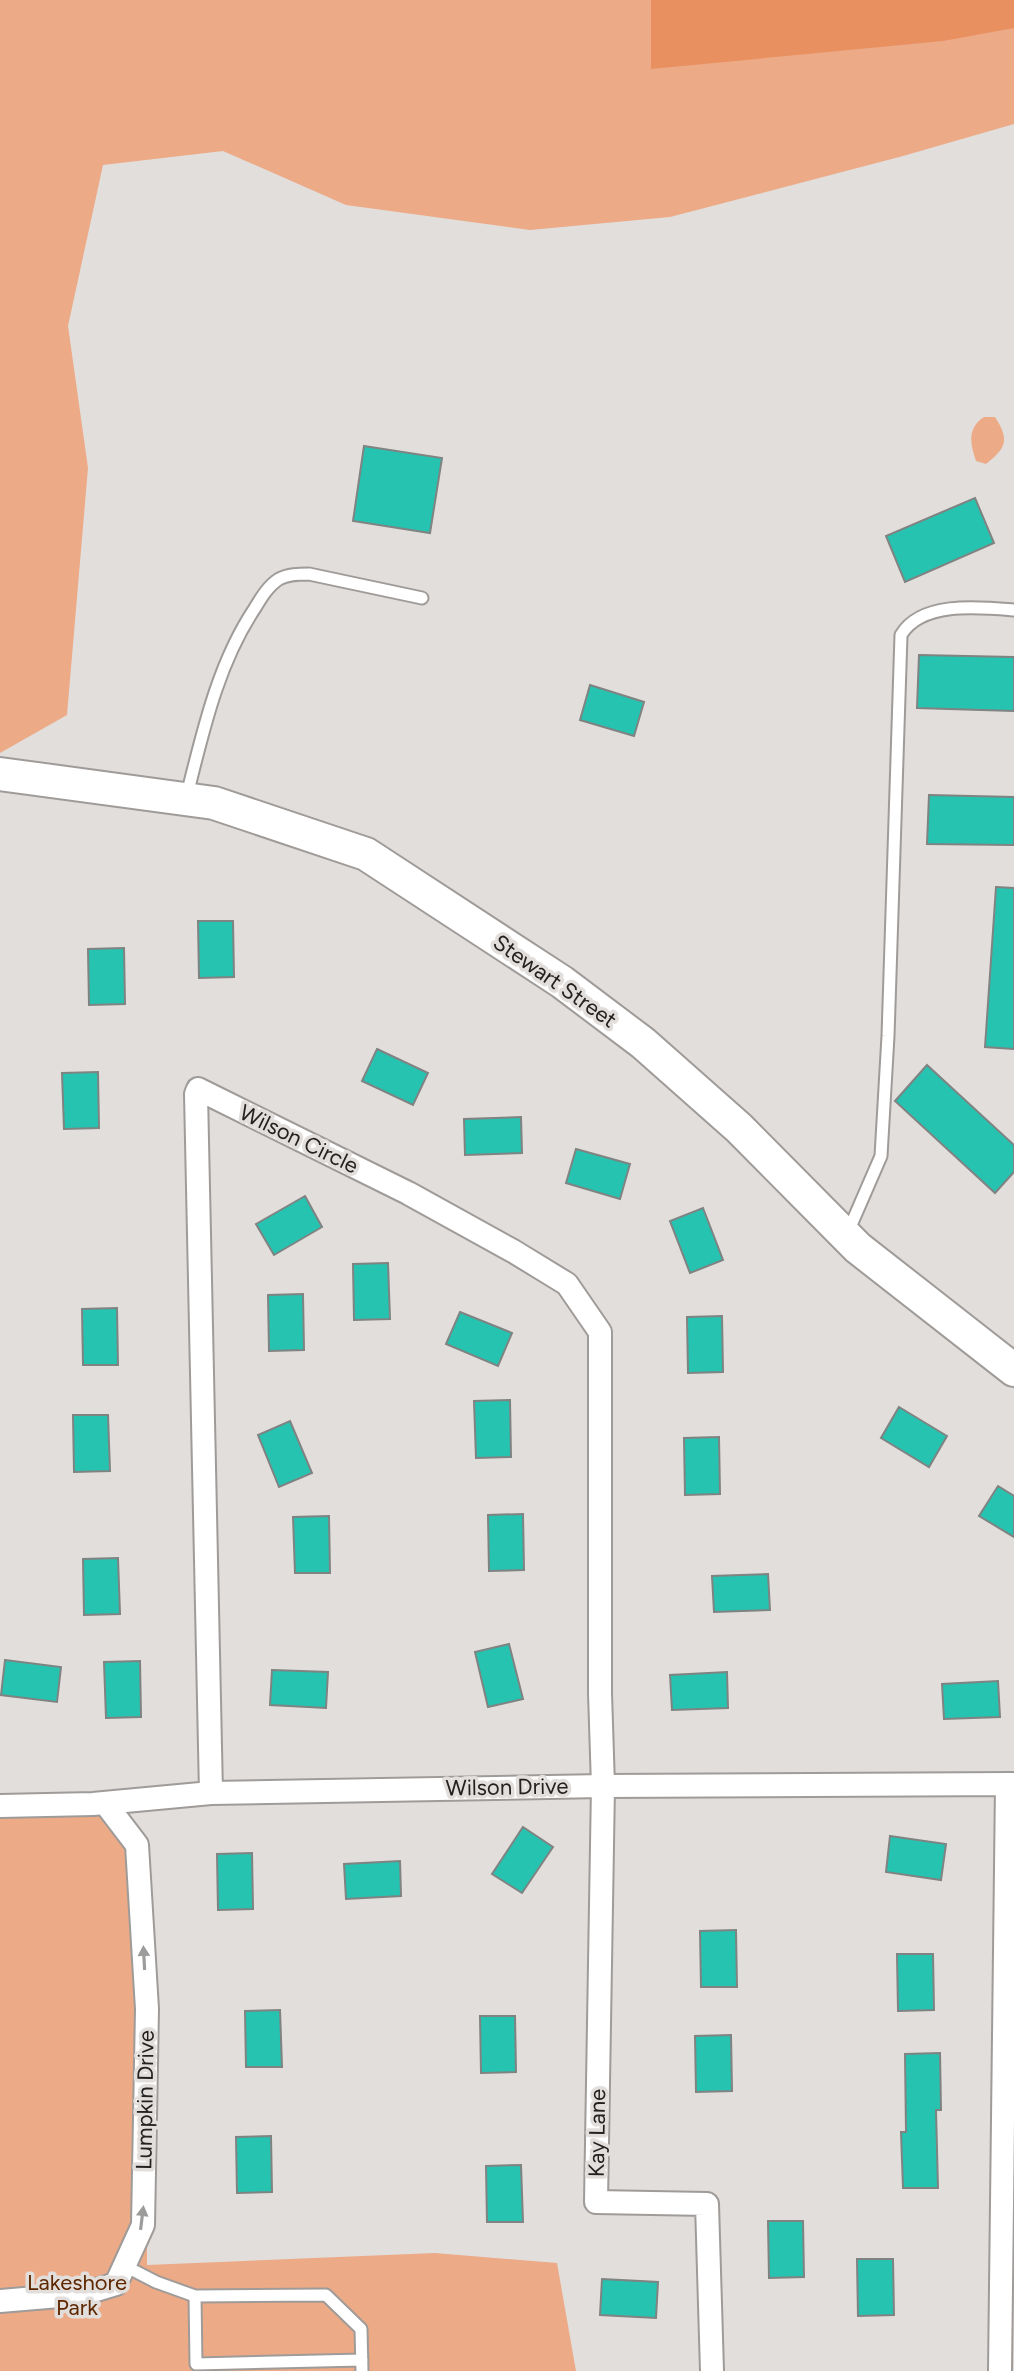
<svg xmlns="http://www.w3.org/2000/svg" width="1014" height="2371" viewBox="0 0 1014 2371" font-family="Figtree,sans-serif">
  <rect width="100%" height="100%" fill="#e2dedc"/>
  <path fill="#ecaa87" d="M0 0H1014V124L903 156 670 217 530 230 346 205 223 151 103 165 68 326 88 468 67 715 0 753Z
    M984 417H995C1010 440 1006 448 986 464L976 461C970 444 967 428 984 417Z
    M105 1803 137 1845 147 2009V2265L435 2253 557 2263 576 2371H0V1805Z"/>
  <path fill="#e8905f" d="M651 0H1014V28L943 41 651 69Z"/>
  <path fill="#26c3b1" stroke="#7f8382" stroke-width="2" d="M364 446 442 458 430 533 353 521Z
    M975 498 994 543 905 582 886 536Z
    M919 655 1014 657V711L917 708Z
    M590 685 644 702 634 736 580 720Z
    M929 795 1014 797V845L927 844Z
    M996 887 1014 888V1049L985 1047Z
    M198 921H233L234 977 199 978Z
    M124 948 125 1004 89 1005 88 949Z
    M377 1049 428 1073 413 1105 362 1081Z
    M927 1065 1014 1145V1172L995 1193 895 1101Z
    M98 1072 99 1128 64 1129 62 1073Z
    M521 1117 522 1153 465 1155 464 1119Z
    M576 1149 630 1164 620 1199 566 1183Z
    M305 1196 322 1227 274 1255 256 1224Z
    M703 1208 723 1260 690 1273 670 1221Z
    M388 1263 390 1319 354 1320 353 1264Z
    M303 1294 304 1350 269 1351 268 1295Z
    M117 1308 118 1365H83L82 1309Z
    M460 1312 512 1333 498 1366 446 1344Z
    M722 1316 723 1372 688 1373 687 1317Z
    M510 1400 511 1457 476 1458 474 1401Z
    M899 1407 947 1436 929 1467 881 1438Z
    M73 1415H108L110 1471 74 1472Z
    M290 1421 312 1473 279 1487 258 1435Z
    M719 1437 720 1494 685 1495 684 1438Z
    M998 1486 1014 1496V1537L979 1516Z
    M523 1514 524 1570 489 1571 488 1515Z
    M329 1516 330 1573H295L293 1517Z
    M118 1558 120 1614 84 1615 83 1559Z
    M768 1574 770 1610 714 1612 712 1576Z
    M509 1644 523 1699 488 1707 475 1652Z
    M5 1660 61 1667 57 1702 1 1695Z
    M140 1661 141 1717 106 1718 104 1662Z
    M272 1670 328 1672 326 1708 270 1705Z
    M727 1672 728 1708 672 1710 670 1675Z
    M998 1681 1000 1717 944 1719 942 1684Z
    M523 1827 553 1847 522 1893 492 1874Z
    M890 1836 946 1844 941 1880 886 1872Z
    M252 1853 253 1909 218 1910 217 1854Z
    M400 1861 401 1896 346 1899 344 1864Z
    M736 1930 737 1987H701L700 1931Z
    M897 1954H933L934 2010 898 2011Z
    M280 2010 282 2067H246L245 2011Z
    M480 2016H515L516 2072 481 2073Z
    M731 2035 732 2091 696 2092 695 2036Z
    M940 2053 941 2110H936L938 2188H903L901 2132H906L905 2054Z
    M271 2136 272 2192 237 2193 236 2137Z
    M521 2165 523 2222H487L486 2166Z
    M768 2221H803L804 2277 769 2278Z
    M857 2259H893L894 2315 858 2316Z
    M602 2279 658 2282 656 2318 600 2315Z"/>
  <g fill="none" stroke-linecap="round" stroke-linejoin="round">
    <g stroke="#9f9b99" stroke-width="15">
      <path id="lane" d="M187 795C203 731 218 663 255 608 261 598 268 586 279 579 288 574 299 574 309 574L422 598
        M848 1232 881 1156 888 1036 901 635C921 601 979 607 1014 610
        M125 2266 156 2282 195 2296 326 2295 361 2329 362 2371
        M195 2296 196 2364 362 2360"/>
    </g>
    <g stroke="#9f9b99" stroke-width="26">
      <path id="street" d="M211 1793 196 1094 198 1089 408 1193 513 1251 567 1284 600 1332V1693L603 1786 596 2202 707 2204 712 2371
        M0 1806 93 1804 211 1793 603 1786 1014 1784
        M0 2301 83 2294 116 2284 143 2225 147 2009 137 1845 105 1803
        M1000 2371 1007 1784"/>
    </g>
    <g stroke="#9f9b99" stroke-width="36">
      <path id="secondary" d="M0 774 214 803 366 854 562 982 643 1043 739 1128 858 1248 1014 1370"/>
    </g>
    <use href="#lane" stroke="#fff" stroke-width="11"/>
    <use href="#street" stroke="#fff" stroke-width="22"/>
    <use href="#secondary" stroke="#fff" stroke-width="32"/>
  </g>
  <defs><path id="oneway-solid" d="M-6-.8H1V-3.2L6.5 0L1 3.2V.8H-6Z" transform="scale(2)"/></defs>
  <g fill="#9c9c9b">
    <use href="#oneway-solid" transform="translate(144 1958) rotate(-93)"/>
    <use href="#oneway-solid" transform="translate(142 2218) rotate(-83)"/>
  </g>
  <g text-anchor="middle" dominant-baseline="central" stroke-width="7" stroke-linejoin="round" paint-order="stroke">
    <g font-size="22" fill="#232221" stroke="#e2dedc">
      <text transform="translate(555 981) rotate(35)">Stewart Street</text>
      <text transform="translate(299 1139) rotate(26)">Wilson Circle</text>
      <text transform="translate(507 1787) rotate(-1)">Wilson Drive</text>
      <text transform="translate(145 2100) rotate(-89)">Lumpkin Drive</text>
      <text transform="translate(597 2133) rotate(-89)">Kay Lane</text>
    </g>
    <g font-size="22" fill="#5e2700" stroke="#e2dedc">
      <text x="77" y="2282">Lakeshore<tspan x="77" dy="25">Park</tspan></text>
    </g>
  </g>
</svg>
